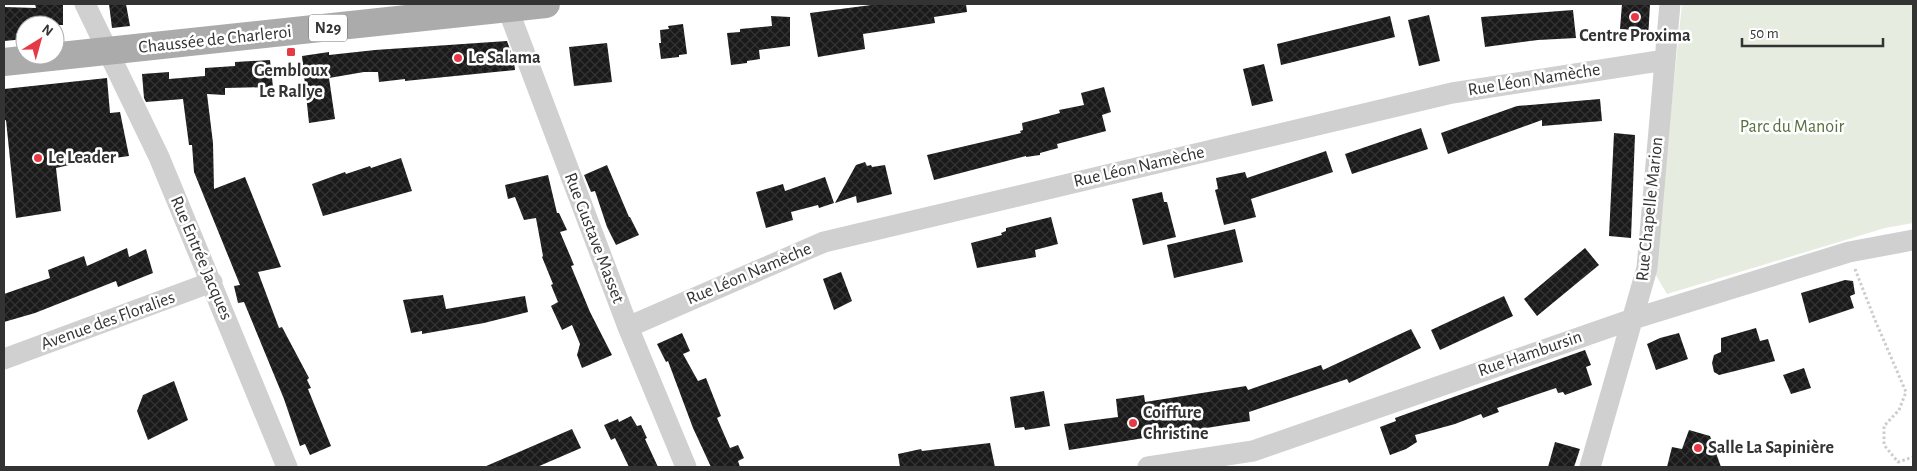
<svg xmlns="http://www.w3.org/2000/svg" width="1917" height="471" viewBox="0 0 1917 471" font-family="'Alegreya Sans',sans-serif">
  <defs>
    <pattern id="building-cross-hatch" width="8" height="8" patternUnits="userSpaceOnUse" patternTransform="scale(1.25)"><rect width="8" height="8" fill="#1a1a1a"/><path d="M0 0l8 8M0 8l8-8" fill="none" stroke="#333"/></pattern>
  </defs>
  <rect width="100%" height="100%" fill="#fff"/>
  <path fill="#e6ecdf" d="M1682 4H1913V223L1885 228 1667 294 1654 272Z"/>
  <path fill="url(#building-cross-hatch)" d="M35 4H63V25H25V39L4 41V7L36 8Z
    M109 4H126L130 26 112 28Z
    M879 4H966L967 12 934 17 935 23 863 34 865 49 818 57 810 13Z
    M1622 4H1650L1648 39 1633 38 1634 30 1620 29Z
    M1573 10 1576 38 1538 40 1485 47 1481 17Z
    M1429 15 1440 61 1419 66 1408 20Z
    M771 16 790 17V46L759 50 760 59 747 61V63L731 65 727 33 740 32V29L772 26Z
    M1390 16 1395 37 1281 65 1277 44Z
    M683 24 687 54 679 55V57L661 59 659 43H661L660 30 669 29 668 26Z
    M507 41 514 61 515 70 405 81V79L379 82 378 72H364L329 78 335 119 309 123 302 56 329 52V55L375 50Z
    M607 43 612 82 574 86 569 47Z
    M270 60 273 87 225 88V95L207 94 213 143 214 189 245 177 281 267 258 272 279 328 282 327 309 378 307 380 311 388 308 389 331 446 310 455 305 444 300 446 284 399 244 302 238 303 234 286 240 285 194 172 192 145H189L183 99 146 102 144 98 142 74 169 72V79L205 76V68L235 66V62Z
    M1264 64 1273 101 1252 106 1243 69Z
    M107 78 110 113 120 112 129 156 78 163 56 168 61 211 16 218 6 120 4 121V89Z
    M1104 87 1111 112 1102 115 1106 131 1057 144 1058 148 1040 153V155L1026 157V156L934 180 927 155 1021 133 1020 131 1023 130 1022 123 1060 113 1059 110 1084 105 1081 93Z
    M1600 99 1602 121 1542 126V120L1448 154 1441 133 1517 106Z
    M1421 128 1428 149 1352 174 1345 154Z
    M1614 133 1635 135 1631 238 1609 236Z
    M1326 151 1333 172 1251 199 1256 217 1224 225 1215 190 1218 189 1216 178 1245 172 1247 178Z
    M401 158 412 191 323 216 312 184 345 172 346 174 370 166 371 168Z
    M865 162 867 166 871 165 872 167 885 165 892 194 857 203 856 196 835 203 856 165Z
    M607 165 629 217H630L639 235 616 245 607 227 595 191 591 192 584 175Z
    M548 175 557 213H559L567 230 560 232 574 265 571 266 590 312 612 355 582 368 577 355 580 344 572 325 562 330 551 306 558 302 551 285 553 284 542 257 543 256 536 218 524 220 515 197 508 199 505 185Z
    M825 177 834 203 819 208 818 205 791 212 793 220 766 228 756 192 783 184 785 191Z
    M1162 192 1164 202H1167L1176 237 1143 245 1132 199Z
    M1051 217 1058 244 1035 250 1036 257 977 268 971 243 1002 235 1001 233 1006 231V228Z
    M1235 229 1243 262 1174 278 1167 245Z
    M127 248 129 257 146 249 153 273 118 287 116 281 35 313 4 322V294L50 278 48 270 84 256 87 266Z
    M1585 248 1599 265 1537 316 1524 299Z
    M841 272 852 301 834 310 823 279Z
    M1845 280 1853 281 1855 294 1850 296 1854 308 1809 323 1801 293Z
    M443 295 446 309 525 296 528 312 484 323 422 334V331L411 333 403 300Z
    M1504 296 1513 316 1440 350 1431 330Z
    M1756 328 1760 341 1768 339 1775 361 1719 375 1714 372 1712 363 1714 355 1721 352V338Z
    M1411 329 1421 348 1349 383 1347 379 1249 412 1250 421 1069 450 1064 424 1118 417 1116 399 1144 395 1145 402 1246 386 1248 390 1321 365 1323 370Z
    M682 333 690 351 683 354 698 381 706 378 721 416 717 418 730 448 738 445 744 458 738 461 740 467H711L693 428 668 361 666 362 657 344Z
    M1679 333 1688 359 1656 370 1647 344 1660 338Z
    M1585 350 1591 365 1586 367 1592 385 1565 395 1563 392 1558 393 1556 388 1497 408 1499 412 1483 418 1481 414 1455 424 1415 435 1417 442 1406 449 1390 455 1380 427 1396 421 1395 418Z
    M1804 368 1811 388 1791 394 1783 375Z
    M174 381 188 420 148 440 137 411 143 395Z
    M1044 391 1050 426 1025 430 1024 427 1015 428 1010 397Z
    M631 416 637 426 641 425 647 438 645 439 658 467H629L615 438 611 440 604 425 618 419 619 422Z
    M572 429 581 448 537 467H484Z
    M1689 430 1710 436 1721 467H1667L1672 447 1682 449Z
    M1555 442 1580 449 1574 467H1548Z
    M990 443 995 467H900L898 454 921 449 922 451Z"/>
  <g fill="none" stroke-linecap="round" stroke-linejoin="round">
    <path stroke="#cdcdcd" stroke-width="3" stroke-dasharray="2.5 2.5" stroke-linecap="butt" d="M1855 269 1875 320 1906 392 1899 410 1884 426V445L1898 462 1913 457"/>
    <path stroke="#d0d0d0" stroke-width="21" d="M85 4 159 157 287 467
      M506 4 628 327 686 467
      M628 327 824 242 1452 93 1665 60
      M4 359 212 282
      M1148 467 1253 451 1633 319 1849 252 1913 240
      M1590 467 1647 268 1670 4"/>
    <path stroke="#ababab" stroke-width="28" d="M4 62 546 4"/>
  </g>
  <g fill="#e63946" stroke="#fff" stroke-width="2">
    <circle cx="1635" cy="17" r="5"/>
    <rect x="286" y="47" width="10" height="10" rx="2.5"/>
    <circle cx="458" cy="58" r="5"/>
    <circle cx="38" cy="158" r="5"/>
    <circle cx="1133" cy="423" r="5"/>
    <circle cx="1698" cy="448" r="5"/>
  </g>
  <g text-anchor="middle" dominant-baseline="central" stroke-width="5" stroke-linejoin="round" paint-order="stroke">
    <rect fill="#fff" stroke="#707070" stroke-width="1" x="309" y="14.5" width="38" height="27" rx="4"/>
    <g font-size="16" font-weight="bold" fill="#333">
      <text x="328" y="28">N29</text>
    </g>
    <g font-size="18" font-weight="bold" fill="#333" stroke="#fff" text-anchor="start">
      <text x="1635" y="36" text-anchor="middle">Centre Proxima</text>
      <text x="468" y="58">Le Salama</text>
      <text x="291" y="71" text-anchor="middle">Gembloux<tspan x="291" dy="21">Le Rallye</tspan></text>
      <text x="48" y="158">Le Leader</text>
      <text x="1143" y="413">Coiffure<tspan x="1143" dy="21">Christine</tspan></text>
      <text x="1708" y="448">Salle La Sapinière</text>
    </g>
    <g font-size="18" fill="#333" stroke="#fff">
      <text transform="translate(215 40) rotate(-6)">Chaussée de Charleroi</text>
      <text transform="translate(1534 80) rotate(-9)">Rue Léon Namèche</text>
      <text transform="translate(1139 167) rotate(-13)">Rue Léon Namèche</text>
      <text transform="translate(1650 209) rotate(-84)">Rue Chapelle Marion</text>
      <text transform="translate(594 238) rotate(69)">Rue Gustave Masset</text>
      <text transform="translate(201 258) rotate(67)">Rue Entrée Jacques</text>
      <text transform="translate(749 274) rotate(-23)">Rue Léon Namèche</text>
      <text transform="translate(108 321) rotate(-20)">Avenue des Floralies</text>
      <text transform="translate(1530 354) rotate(-19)">Rue Hambursin</text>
    </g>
    <g font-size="18" fill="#56703f" stroke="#fff">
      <text x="1792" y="127">Parc du Manoir</text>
    </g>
  </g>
  <rect width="1917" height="471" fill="none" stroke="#333333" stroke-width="10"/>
  <g transform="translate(40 40) rotate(37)"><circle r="24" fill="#ffffff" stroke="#adadad"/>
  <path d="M0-4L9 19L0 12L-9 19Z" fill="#e63946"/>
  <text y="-8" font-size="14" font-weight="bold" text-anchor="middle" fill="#333333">N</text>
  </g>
  <path d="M1742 38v8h141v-8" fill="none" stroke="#333333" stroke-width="2.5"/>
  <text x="1750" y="38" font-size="15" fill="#333333" stroke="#ffffff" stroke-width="4" paint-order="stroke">50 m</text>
</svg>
